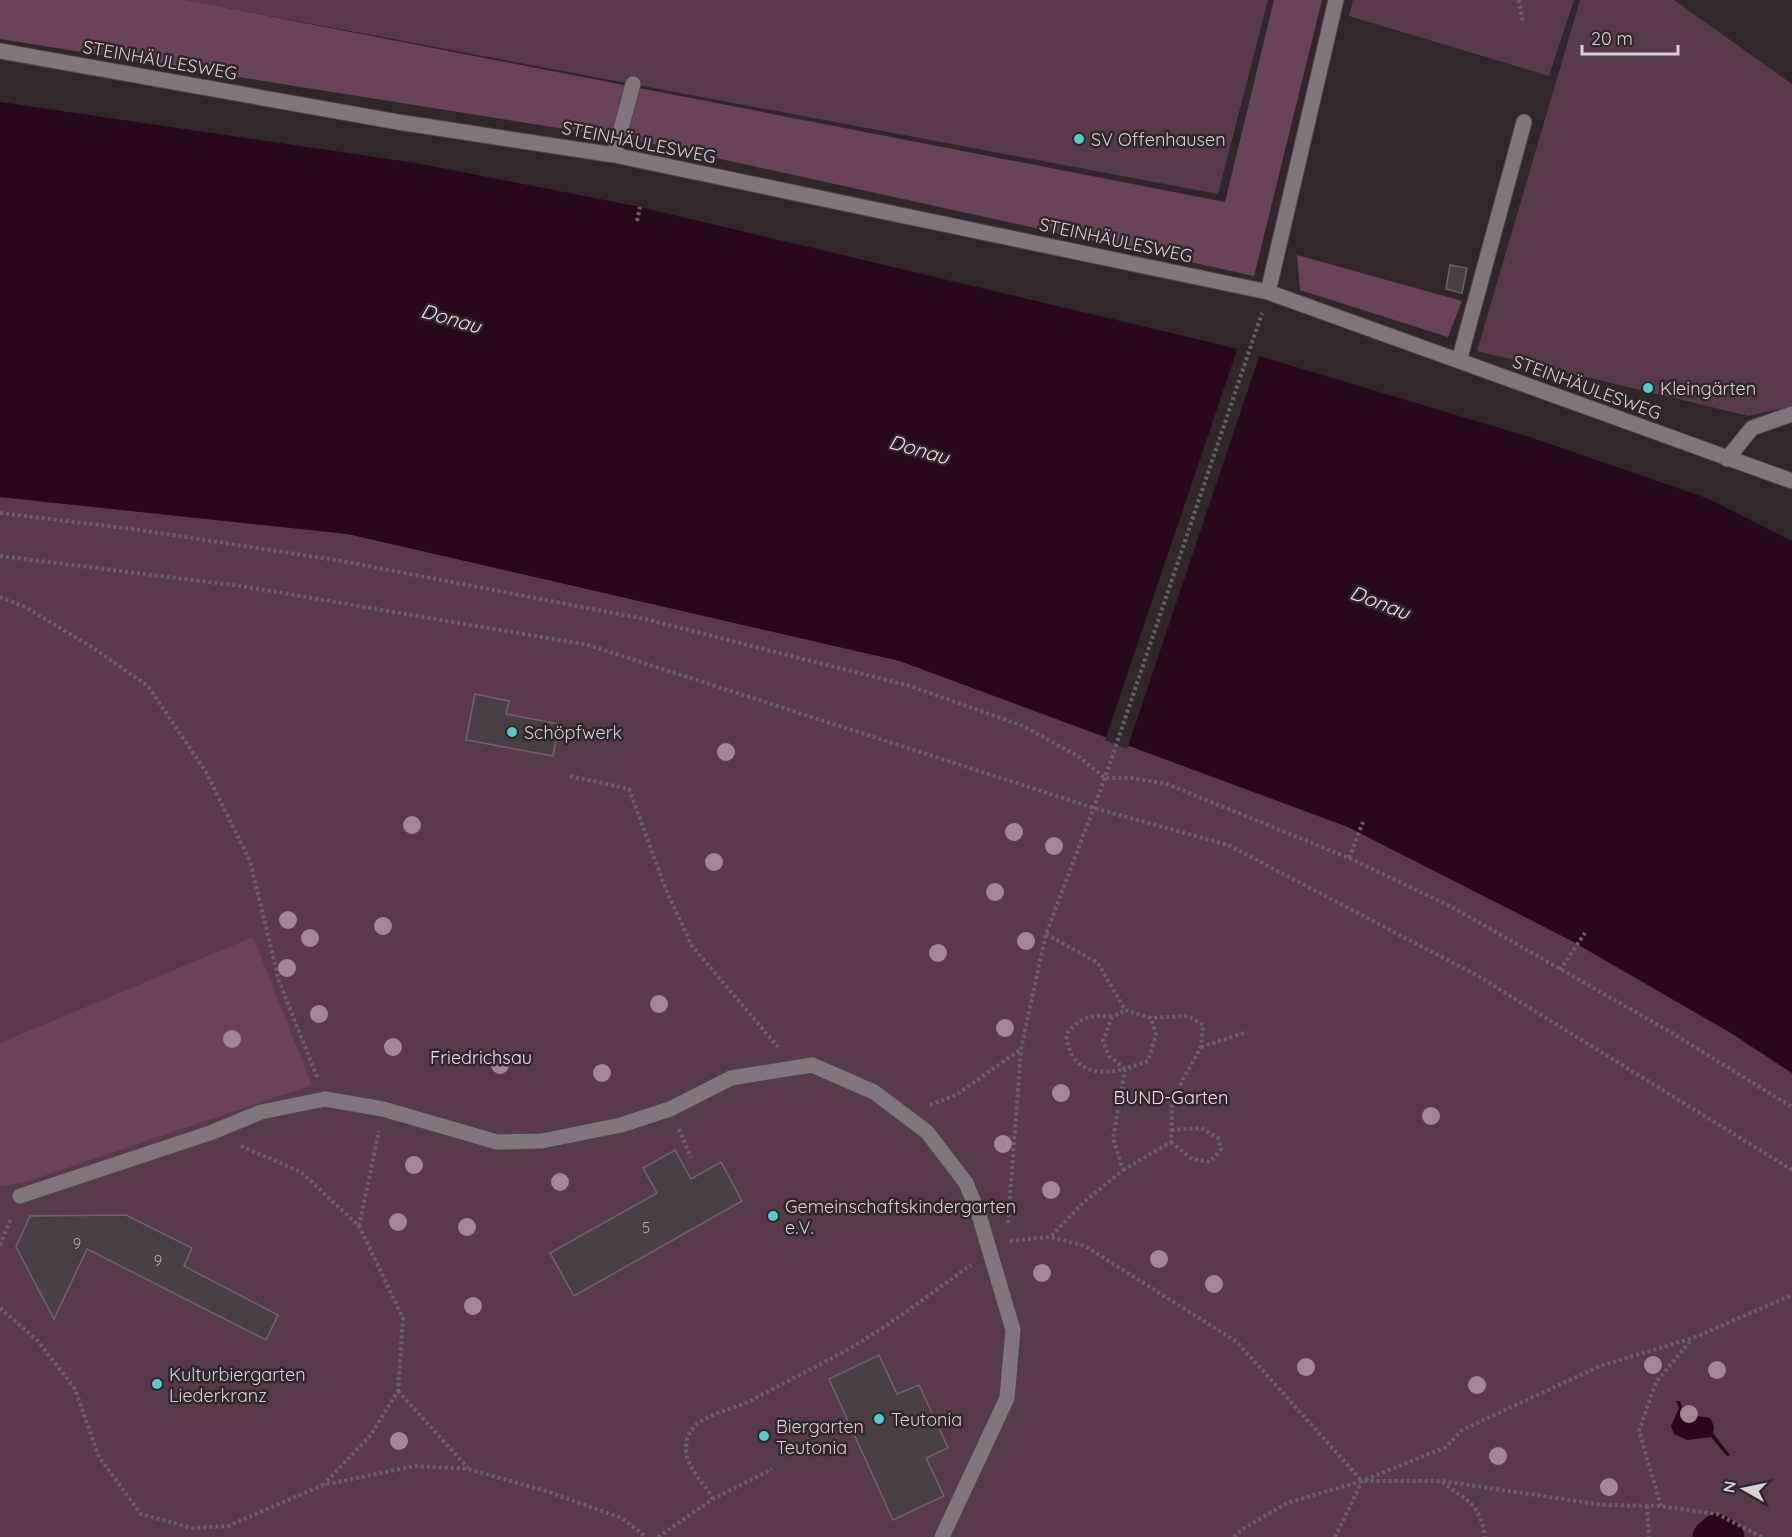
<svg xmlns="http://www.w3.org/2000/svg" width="1792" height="1537" viewBox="0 0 1792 1537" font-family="Quicksand,sans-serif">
  <rect width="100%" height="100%" fill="#30272b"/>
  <path fill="#583a4a" d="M185 0H1268L1218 194Z
    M1353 0H1574L1549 76 1349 16Z
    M1580 0H1674L1792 84V406L1749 416 1477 351Z
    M0 497 348 534 900 661 1348 827 1570 940 1731 1033 1792 1073V1537H0Z"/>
  <path fill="#694458" d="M0 0H186L1225 202 1274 0H1322L1254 276 634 140 0 39Z
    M1297 255 1462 301 1448 337 1300 290Z
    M253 937 312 1085 23 1183 0 1186V1043Z"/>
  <path fill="#28091c" d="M0 102 416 163 640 207 1226 346 1533 438 1709 499 1792 541V1073L1731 1033 1570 940 1348 827 900 661 348 534 0 497Z
    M1676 1401H1680L1682 1407 1680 1414 1683 1418 1697 1416 1710 1418 1714 1426 1713 1433 1730 1455 1727 1456 1711 1437 1687 1440 1674 1434 1671 1426 1679 1408Z"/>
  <path fill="#30272b" d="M1238 347 1260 354 1127 749 1105 740Z"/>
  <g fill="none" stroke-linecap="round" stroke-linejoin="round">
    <path stroke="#28091c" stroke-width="33" d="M1709 1537 1717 1530 1728 1537"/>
  </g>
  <path fill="#494045" stroke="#6e6369" stroke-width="1.5" d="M1450 265 1467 268 1462 293 1446 289Z
    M475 694 509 701 506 714 559 724 553 756 466 740Z
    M675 1150 691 1179 721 1162 742 1201 574 1296 550 1253 657 1193 643 1168Z
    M126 1215 192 1248 184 1266 278 1315 266 1340 87 1249 54 1319 16 1247 30 1216Z
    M879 1355 897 1394 919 1385 948 1448 926 1458 944 1496 893 1520 829 1379Z"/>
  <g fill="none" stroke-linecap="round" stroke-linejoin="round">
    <g stroke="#4d4549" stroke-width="17">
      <path id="service" d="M0 51 398 122 614 155 1268 292 1792 481
        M614 155 633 84
        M1268 292 1336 0
        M1459 361 1524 122
        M1727 459 1752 428 1792 414
        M20 1196 210 1133 261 1112 325 1099 383 1109 497 1142 542 1141 621 1125 670 1109 731 1078 812 1065 874 1092 927 1132 950 1162 966 1183 979 1215 1013 1330 1007 1398 942 1537"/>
    </g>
    <path stroke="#686064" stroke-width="4" stroke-dasharray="3 3" stroke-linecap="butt" d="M1519 0 1523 23
      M637 221 640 207
      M0 513 133 529 342 561 645 619 910 686 1023 726 1078 756 1105 778H1131L1167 784 1349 858 1452 907 1672 1033 1792 1107
      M0 556 241 586 588 645 1094 808 1228 845 1478 976 1792 1170
      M0 597 25 607 92 647 148 686 206 772 250 861 279 981 317 1077
      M570 776 629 789 667 892 692 946 778 1047
      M1349 858 1363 822
      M1046 934 1098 963 1125 1010 1151 1018 1156 1035 1148 1061 1125 1069 1113 1138 1123 1170 1084 1202 1051 1236
      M1560 970 1585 933
      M1112 1017C1090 1014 1079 1017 1066 1035 1071 1070 1093 1076 1125 1069
      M1201 1047 1247 1032
      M1125 1069 1109 1056 1103 1041 1112 1017 1125 1010
      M930 1105 956 1095 1021 1049
      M679 1129 691 1158
      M1171 1142 1192 1159 1210 1162 1221 1149 1218 1138 1201 1128 1171 1130
      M241 1146 301 1172 359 1226 403 1318 398 1391 371 1435 324 1484
      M1123 1170 1171 1142 1172 1104 1183 1079 1201 1047 1203 1025 1188 1016 1151 1018
      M1008 1223 1021 1049 1046 934 1105 778 1262 313
      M359 1226 379 1131
      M1010 1241 1050 1237 1085 1246 1237 1342 1362 1481
      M0 1245 11 1218
      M0 1308 38 1341 75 1389 99 1457 141 1514 192 1528 228 1526 323 1485 415 1466 468 1469 546 1491 622 1518 646 1537
      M398 1391 468 1468
      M1442 1482C1468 1502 1480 1503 1485 1537
      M713 1499C703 1480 681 1465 687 1440 692 1415 731 1411 750 1401 790 1379 832 1360 870 1336 905 1314 938 1288 971 1265
      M1647 1506 1649 1537
      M1661 1506 1639 1431 1656 1382 1692 1339
      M658 1537 713 1499 772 1469
      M1234 1537 1241 1530 1287 1503 1362 1481H1442L1603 1505 1661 1506 1717 1514 1762 1537
      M1335 1537 1362 1481 1446 1447 1462 1430 1600 1366 1693 1338 1792 1295"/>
    <use href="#service" stroke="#81767b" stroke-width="15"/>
  </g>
  <g fill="#a18794">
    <circle cx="726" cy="752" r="9"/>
    <circle cx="412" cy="825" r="9"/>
    <circle cx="1014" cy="832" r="9"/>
    <circle cx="1054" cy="846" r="9"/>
    <circle cx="714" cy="862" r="9"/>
    <circle cx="995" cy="892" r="9"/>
    <circle cx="288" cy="920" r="9"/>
    <circle cx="383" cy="926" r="9"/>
    <circle cx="310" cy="938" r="9"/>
    <circle cx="1026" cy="941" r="9"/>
    <circle cx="938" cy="953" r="9"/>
    <circle cx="287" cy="968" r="9"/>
    <circle cx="659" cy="1004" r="9"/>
    <circle cx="319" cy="1014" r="9"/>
    <circle cx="1005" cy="1028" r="9"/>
    <circle cx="232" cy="1039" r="9"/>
    <circle cx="393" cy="1047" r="9"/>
    <circle cx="500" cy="1065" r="9"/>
    <circle cx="602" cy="1073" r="9"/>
    <circle cx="1061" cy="1093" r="9"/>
    <circle cx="1431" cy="1116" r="9"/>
    <circle cx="1003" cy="1144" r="9"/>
    <circle cx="414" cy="1165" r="9"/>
    <circle cx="560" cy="1182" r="9"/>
    <circle cx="1051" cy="1190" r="9"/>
    <circle cx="398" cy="1222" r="9"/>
    <circle cx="467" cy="1227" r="9"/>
    <circle cx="1159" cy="1259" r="9"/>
    <circle cx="1042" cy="1273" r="9"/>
    <circle cx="1214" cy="1284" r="9"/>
    <circle cx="473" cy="1306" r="9"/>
    <circle cx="1653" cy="1365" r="9"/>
    <circle cx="1306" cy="1367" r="9"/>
    <circle cx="1717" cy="1370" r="9"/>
    <circle cx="1477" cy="1385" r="9"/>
    <circle cx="1689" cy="1414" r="9"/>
    <circle cx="399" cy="1441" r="9"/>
    <circle cx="1498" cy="1456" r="9"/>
    <circle cx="1609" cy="1487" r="9"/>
  </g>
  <g fill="#52cdcf" stroke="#30272b" stroke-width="2">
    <circle cx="1079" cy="139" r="6"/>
    <circle cx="1648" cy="388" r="6"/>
    <circle cx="512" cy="732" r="6"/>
    <circle cx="773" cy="1216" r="6"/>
    <circle cx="157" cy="1384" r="6"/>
    <circle cx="879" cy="1419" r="6"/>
    <circle cx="764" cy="1436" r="6"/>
  </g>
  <g text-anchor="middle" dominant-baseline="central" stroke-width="5" stroke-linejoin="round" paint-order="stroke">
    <g font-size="15" fill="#b4adb0">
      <text x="646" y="1227">5</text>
      <text x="77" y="1243">9</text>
      <text x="158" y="1260">9</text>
    </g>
    <g font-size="18" fill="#d7d1d3" stroke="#30272b">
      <text transform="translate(160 60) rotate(10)">STEINHÄULESWEG</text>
      <text transform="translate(639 142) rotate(11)">STEINHÄULESWEG</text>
      <text transform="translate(1116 240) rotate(12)">STEINHÄULESWEG</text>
      <text transform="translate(1587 387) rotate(20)">STEINHÄULESWEG</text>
    </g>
    <g font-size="18" fill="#d7d1d3" stroke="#30272b" text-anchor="start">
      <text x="1091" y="139">SV Offenhausen</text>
      <text x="1660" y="388">Kleingärten</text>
      <text x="524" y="732">Schöpfwerk</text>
      <text x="785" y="1206">Gemeinschaftskindergarten<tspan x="785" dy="21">e.V.</tspan></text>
      <text x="169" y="1374">Kulturbiergarten<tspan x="169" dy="21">Liederkranz</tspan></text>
      <text x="891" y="1419">Teutonia</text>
      <text x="776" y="1426">Biergarten<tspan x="776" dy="21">Teutonia</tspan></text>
    </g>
    <g font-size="18" fill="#fed5ea" stroke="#30272b">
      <text x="481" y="1057">Friedrichsau</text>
      <text x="1171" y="1097">BUND-Garten</text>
    </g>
    <g font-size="20" font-style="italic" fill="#f6dbe8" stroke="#30272b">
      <text transform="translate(451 318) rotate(16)">Donau</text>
      <text transform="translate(919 449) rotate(16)">Donau</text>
      <text transform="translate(1380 602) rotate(21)">Donau</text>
    </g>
  </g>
  <g transform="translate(1744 1489) rotate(279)" stroke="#30272b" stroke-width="4.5" paint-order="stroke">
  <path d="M0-4.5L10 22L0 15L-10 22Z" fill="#d7d1d3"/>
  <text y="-9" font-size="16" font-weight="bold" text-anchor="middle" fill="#d7d1d3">N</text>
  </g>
  <path d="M1582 45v9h96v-9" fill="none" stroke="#d7d1d3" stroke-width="3"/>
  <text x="1591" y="45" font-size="18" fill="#d7d1d3" stroke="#30272b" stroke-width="4.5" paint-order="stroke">20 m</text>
</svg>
